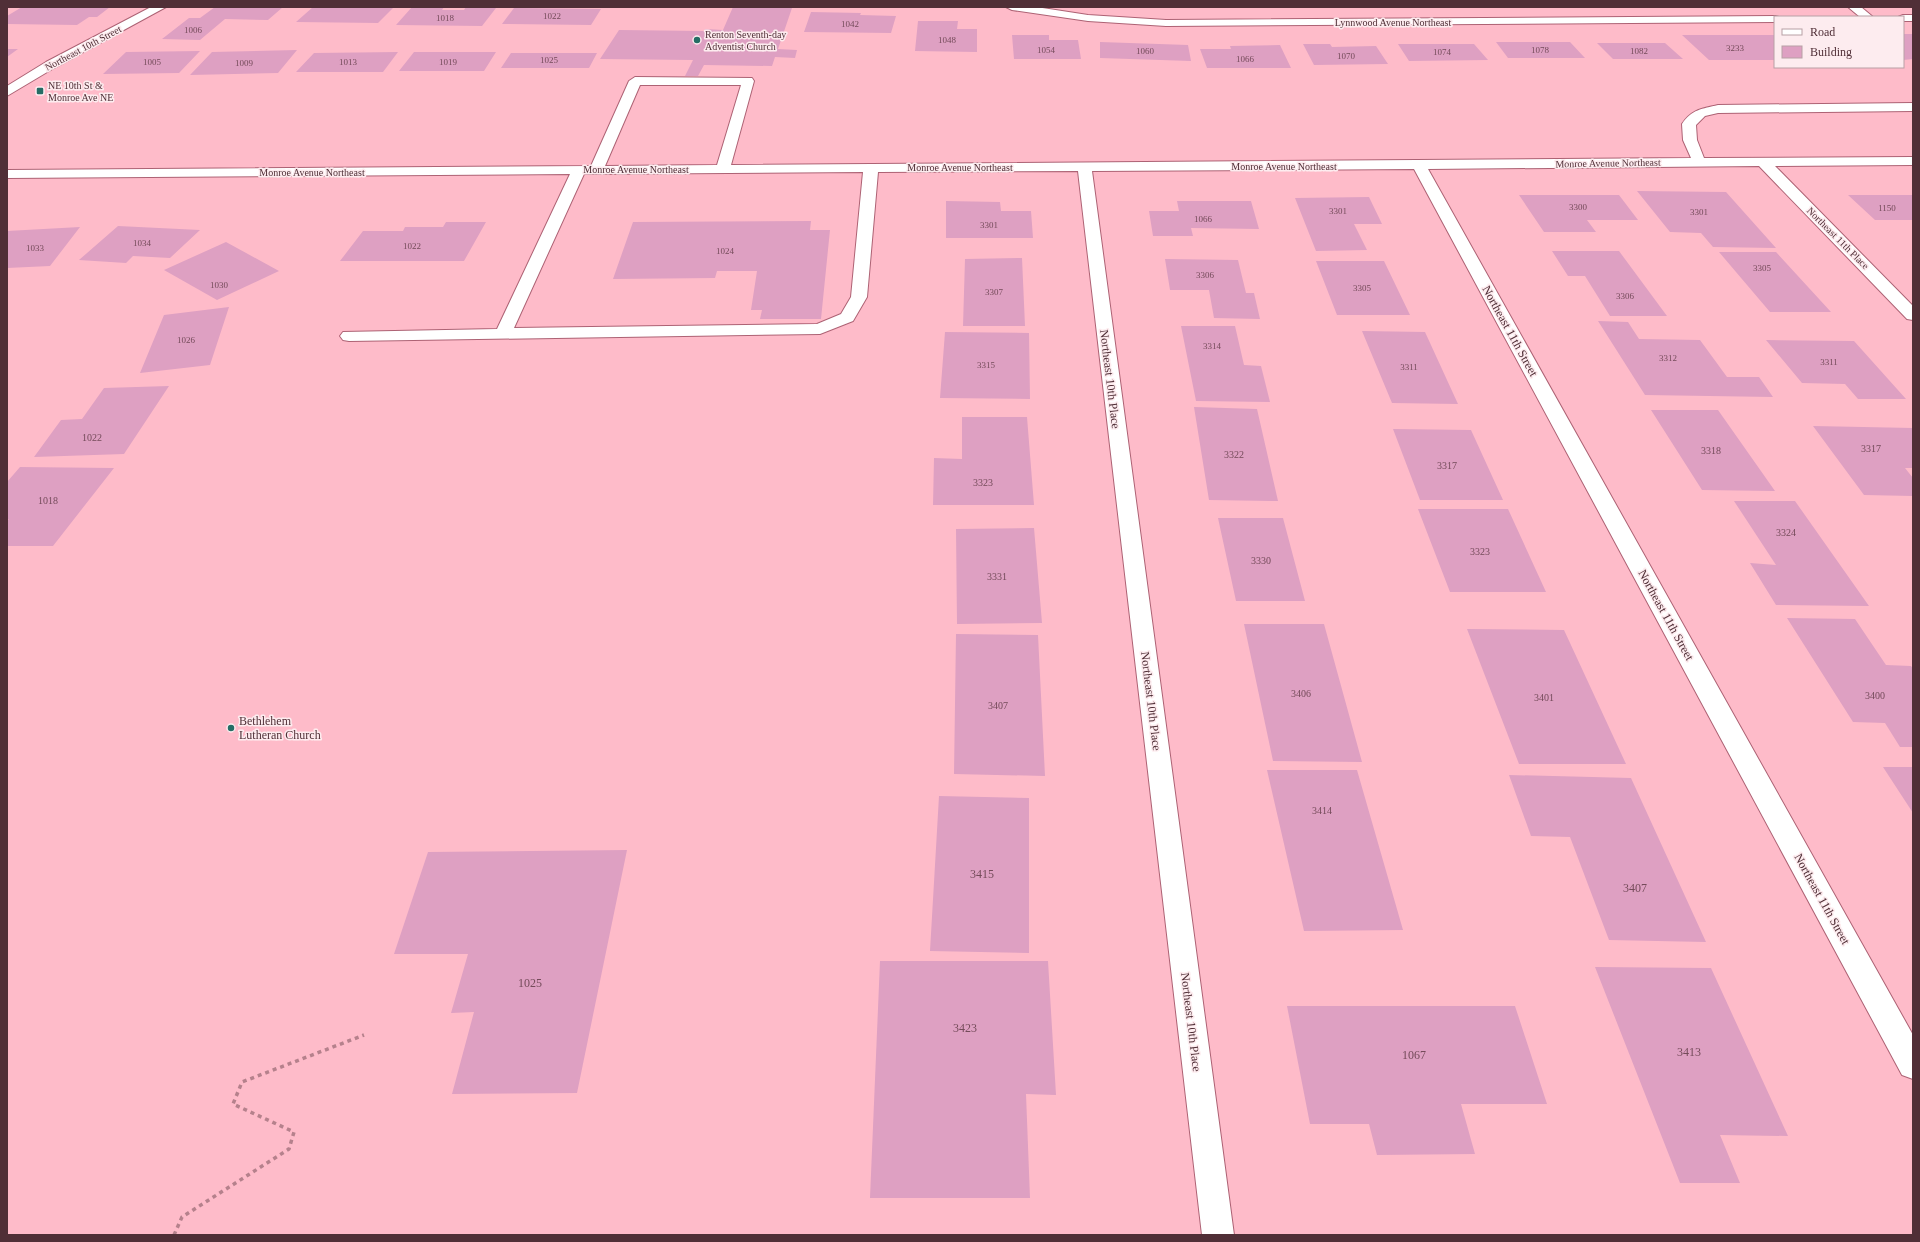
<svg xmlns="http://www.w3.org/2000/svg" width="1920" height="1242" viewBox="0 0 1920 1242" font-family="'Times New Roman',serif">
  <rect width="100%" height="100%" fill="#febbc9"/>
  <path fill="#dea0c2" d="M22 7H110L97 17H89L77 25 7 24V16Z
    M215 7H283L268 20 225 19 200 40 162 39 189 18H200Z
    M313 7H394L378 23 296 22Z
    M412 7H444L442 10H464L466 7 496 8 482 26 396 25Z
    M733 7 792 8 778 49 797 50 795 58 775 57 772 66 704 65 698 76H685L693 60 600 59 619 30 704 31 705 29 723 30Z
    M514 8 601 9 591 25 502 24Z
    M811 12 861 13 860 15 896 16 891 33 804 32Z
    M918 21H958L957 29H977V52L915 51Z
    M1903 34H1913V59L1903 60Z
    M1012 35H1049V40H1078L1081 59H1014Z
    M1682 35H1775V60H1709Z
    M1100 42 1188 45 1191 61 1100 58Z
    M1496 42H1570L1585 58H1508Z
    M1597 43H1665L1683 59H1613Z
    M1303 44H1330L1332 47 1376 46 1388 64 1314 65Z
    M1398 44H1474L1488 60 1409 61Z
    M1280 45 1291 68H1207L1200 49H1231L1230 46Z
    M7 49H18L7 57Z
    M297 50 278 73 190 75 212 52Z
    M200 51 179 73 103 74 126 52Z
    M398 52 383 72H296L314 53Z
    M414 52H496L484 71H399Z
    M511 53H597L589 68H501Z
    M1637 191 1726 192 1776 248 1713 247 1701 233 1670 232Z
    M1519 195H1619L1638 220H1587L1596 232H1544Z
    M1848 195H1913V220H1875Z
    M1369 197 1382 224H1354L1367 250 1316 251 1295 198Z
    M946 201 1000 202 1001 211H1031L1033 238H946Z
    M1177 201H1251L1259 229 1191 228 1193 236H1153L1149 211H1179Z
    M811 221 810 230H830L821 319H760L762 310H751L757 271H717L715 278 613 279 633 222Z
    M446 222H486L464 261H340L363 231H403L405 227H443Z
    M118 226 200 230 170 258 133 256 126 263 79 260Z
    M80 227 50 266 7 268V231Z
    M226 242 279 271 217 300 164 270Z
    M1552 251H1619L1667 316H1610L1585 276H1568Z
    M1719 252H1776L1831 312H1770Z
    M1022 258 1025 326H963L965 259Z
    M1165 259 1238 260 1246 293H1254L1260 319 1214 318 1209 290H1170Z
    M1316 261H1384L1410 315H1337Z
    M229 307 210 365 140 373 164 315Z
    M1598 321 1628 322 1639 339 1700 340 1727 377H1759L1773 397 1645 395Z
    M1181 326H1235L1244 365 1261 366 1270 402 1196 401Z
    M1362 331 1425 332 1458 404 1392 403Z
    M945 332 1029 333 1030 399 940 398Z
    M1766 340 1854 341 1906 399H1858L1845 384 1802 383Z
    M169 386 124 454 34 457 61 420 82 419 104 388Z
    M1194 407 1257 409 1278 501 1209 500Z
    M1651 410H1718L1775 491 1702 490Z
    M962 417H1027L1034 505H933L934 458 962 459Z
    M1813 426 1913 428V468H1905L1913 478V496L1864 495Z
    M1393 429 1471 430 1503 500H1420Z
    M20 467 114 468 53 546H7V521L9 519H7V482Z
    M1734 501H1795L1869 606 1776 605 1750 563 1776 565Z
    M1418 509H1508L1546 592H1450Z
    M1218 518H1283L1305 601H1236Z
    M1034 528 1042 623 957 624 956 529Z
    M1787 618 1855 619 1886 665 1911 666 1913 669V747H1900L1885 723 1853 722Z
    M1244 624H1324L1362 762 1273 761Z
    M1467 629 1564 630 1626 764H1519Z
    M956 634 1038 635 1045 776 954 774Z
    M1883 767H1913V813Z
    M1267 770H1357L1403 930 1304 931Z
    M1509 775 1631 778 1706 942 1609 940 1570 837 1531 836Z
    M939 796 1029 798V953L930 951Z
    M627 850 577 1093 452 1094 474 1012 451 1013 468 954H394L428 852Z
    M880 961H1048L1056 1095 1026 1094 1030 1198H870Z
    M1595 967 1711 968 1788 1136 1720 1135 1740 1183H1680Z
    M1287 1006H1515L1547 1104H1461L1475 1154 1377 1155 1369 1124H1310Z"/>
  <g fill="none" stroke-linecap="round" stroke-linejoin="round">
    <g stroke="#ad6274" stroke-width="2">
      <path id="minor" d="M151 7H166L54 68 7 96V86L46 62Z
        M1006 7H1036L1088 15 1166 20 1775 16 1779 17H1775V22L1166 26 1088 21 1012 10Z
        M1848 7H1861L1873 17H1860Z
        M1903 15H1913V21H1903V17H1898Z
        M635 77 752 78 754 81 731 165 1691 158 1683 140 1682 124C1692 109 1702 109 1718 105L1913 103V111L1718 113 1705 116 1696 125 1697 140 1704 158 1913 157V165L1775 166 1913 306V320L1907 319 1759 166 1428 169 1913 1035V1079L1902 1075 1414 169 1092 171 1234 1235H1202L1078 171 878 172 867 297 853 321 820 334 349 341 343 340 340 336 343 332 497 329 570 174 7 178V170L591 166 629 81ZM640 85H741L717 165 605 166ZM863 172 851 297 841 314 817 324 514 328 584 174Z"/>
    </g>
    <path stroke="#b5818c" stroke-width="3.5" stroke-dasharray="4 4" stroke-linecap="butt" d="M174 1235 182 1217 289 1149 294 1132 233 1104 242 1082 364 1035"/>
    <use href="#minor" fill="#fff" fill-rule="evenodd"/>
  </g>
  <g fill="#256d65" stroke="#fdecef" stroke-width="1.5">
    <circle cx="697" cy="40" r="4"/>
    <rect x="36" y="87" width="8" height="8" rx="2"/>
    <circle cx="231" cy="728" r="4"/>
  </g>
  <g text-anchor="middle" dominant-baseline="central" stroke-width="3" stroke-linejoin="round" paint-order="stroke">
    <g font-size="9" fill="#744b5a">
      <text x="552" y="16">1022</text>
      <text x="445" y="18">1018</text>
      <text x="850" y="24">1042</text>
      <text x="193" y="30">1006</text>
      <text x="947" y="40">1048</text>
      <text x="1735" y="48">3233</text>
      <text x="1046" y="50">1054</text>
      <text x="1540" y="50">1078</text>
      <text x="1145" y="51">1060</text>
      <text x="1639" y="51">1082</text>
      <text x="1442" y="52">1074</text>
      <text x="1346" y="56">1070</text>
      <text x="1245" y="59">1066</text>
      <text x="549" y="60">1025</text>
      <text x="152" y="62">1005</text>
      <text x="348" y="62">1013</text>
      <text x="448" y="62">1019</text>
      <text x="244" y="63">1009</text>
      <text x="1578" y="207">3300</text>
      <text x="1887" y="208">1150</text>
      <text x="1338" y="211">3301</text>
      <text x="1699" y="212">3301</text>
      <text x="1203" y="219">1066</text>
      <text x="989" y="225">3301</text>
      <text x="142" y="243">1034</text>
      <text x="412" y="246">1022</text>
      <text x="35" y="248">1033</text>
      <text x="725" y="251">1024</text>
      <text x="1762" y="268">3305</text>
      <text x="1205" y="275">3306</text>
      <text x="219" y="285">1030</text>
      <text x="1362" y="288">3305</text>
      <text x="994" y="292">3307</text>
      <text x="1625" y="296">3306</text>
      <text x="186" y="340">1026</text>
      <text x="1212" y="346">3314</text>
      <text x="1668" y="358">3312</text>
      <text x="1829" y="362">3311</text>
      <text x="986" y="365">3315</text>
      <text x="1409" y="367">3311</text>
    </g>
    <g font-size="10" fill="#502f37" stroke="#fdecef">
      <text x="1393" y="22">Lynnwood Avenue Northeast</text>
      <text transform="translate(83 48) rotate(-28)">Northeast 10th Street</text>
      <text transform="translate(1608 163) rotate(-1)">Monroe Avenue Northeast</text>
      <text x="1284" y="166">Monroe Avenue Northeast</text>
      <text x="960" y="167">Monroe Avenue Northeast</text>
      <text x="636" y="169">Monroe Avenue Northeast</text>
      <text x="312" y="172">Monroe Avenue Northeast</text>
      <text transform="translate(1838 238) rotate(45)">Northeast 11th Place</text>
    </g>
    <g font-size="10" fill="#502f37" stroke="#fdecef" text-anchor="start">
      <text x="705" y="34">Renton Seventh-day<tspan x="705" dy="12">Adventist Church</tspan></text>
      <text x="48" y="85">NE 10th St &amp;<tspan x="48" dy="12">Monroe Ave NE</tspan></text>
    </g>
    <g font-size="10" fill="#744b5a">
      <text x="92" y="437">1022</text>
      <text x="1871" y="448">3317</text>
      <text x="1711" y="450">3318</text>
      <text x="1234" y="454">3322</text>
      <text x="1447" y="465">3317</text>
      <text x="983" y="482">3323</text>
      <text x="48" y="500">1018</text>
      <text x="1786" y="532">3324</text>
      <text x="1480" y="551">3323</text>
      <text x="1261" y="560">3330</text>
      <text x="997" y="576">3331</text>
      <text x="1301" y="693">3406</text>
      <text x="1875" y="695">3400</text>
      <text x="1544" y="697">3401</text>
      <text x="998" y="705">3407</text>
      <text x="1322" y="810">3414</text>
    </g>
    <g font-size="12" fill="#502f37" stroke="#fdecef">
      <text transform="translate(1510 331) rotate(61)">Northeast 11th Street</text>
      <text transform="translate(1110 379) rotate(83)">Northeast 10th Place</text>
      <text transform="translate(1666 615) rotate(61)">Northeast 11th Street</text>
      <text transform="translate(1151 701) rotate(83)">Northeast 10th Place</text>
      <text transform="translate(1822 899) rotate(61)">Northeast 11th Street</text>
      <text transform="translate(1191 1022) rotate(83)">Northeast 10th Place</text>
    </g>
    <g font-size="12" fill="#502f37" stroke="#fdecef" text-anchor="start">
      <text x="239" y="721">Bethlehem<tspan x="239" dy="14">Lutheran Church</tspan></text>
    </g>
    <g font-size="12" fill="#744b5a">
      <text x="982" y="874">3415</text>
      <text x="1635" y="888">3407</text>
      <text x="530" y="983">1025</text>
      <text x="965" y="1028">3423</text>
      <text x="1689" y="1052">3413</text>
      <text x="1414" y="1055">1067</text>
    </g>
  </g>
  <rect width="1920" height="1242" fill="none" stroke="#502f37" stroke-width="16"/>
  <rect x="1774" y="16" width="130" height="52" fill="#fdecef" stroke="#b8a0a5"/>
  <rect x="1782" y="29" width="20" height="6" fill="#ffffff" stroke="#b8a0a5"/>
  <text x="1810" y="36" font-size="12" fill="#502f37">Road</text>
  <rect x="1782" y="46" width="20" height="12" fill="#dea0c2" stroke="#b8a0a5"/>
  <text x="1810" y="56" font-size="12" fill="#502f37">Building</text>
</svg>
